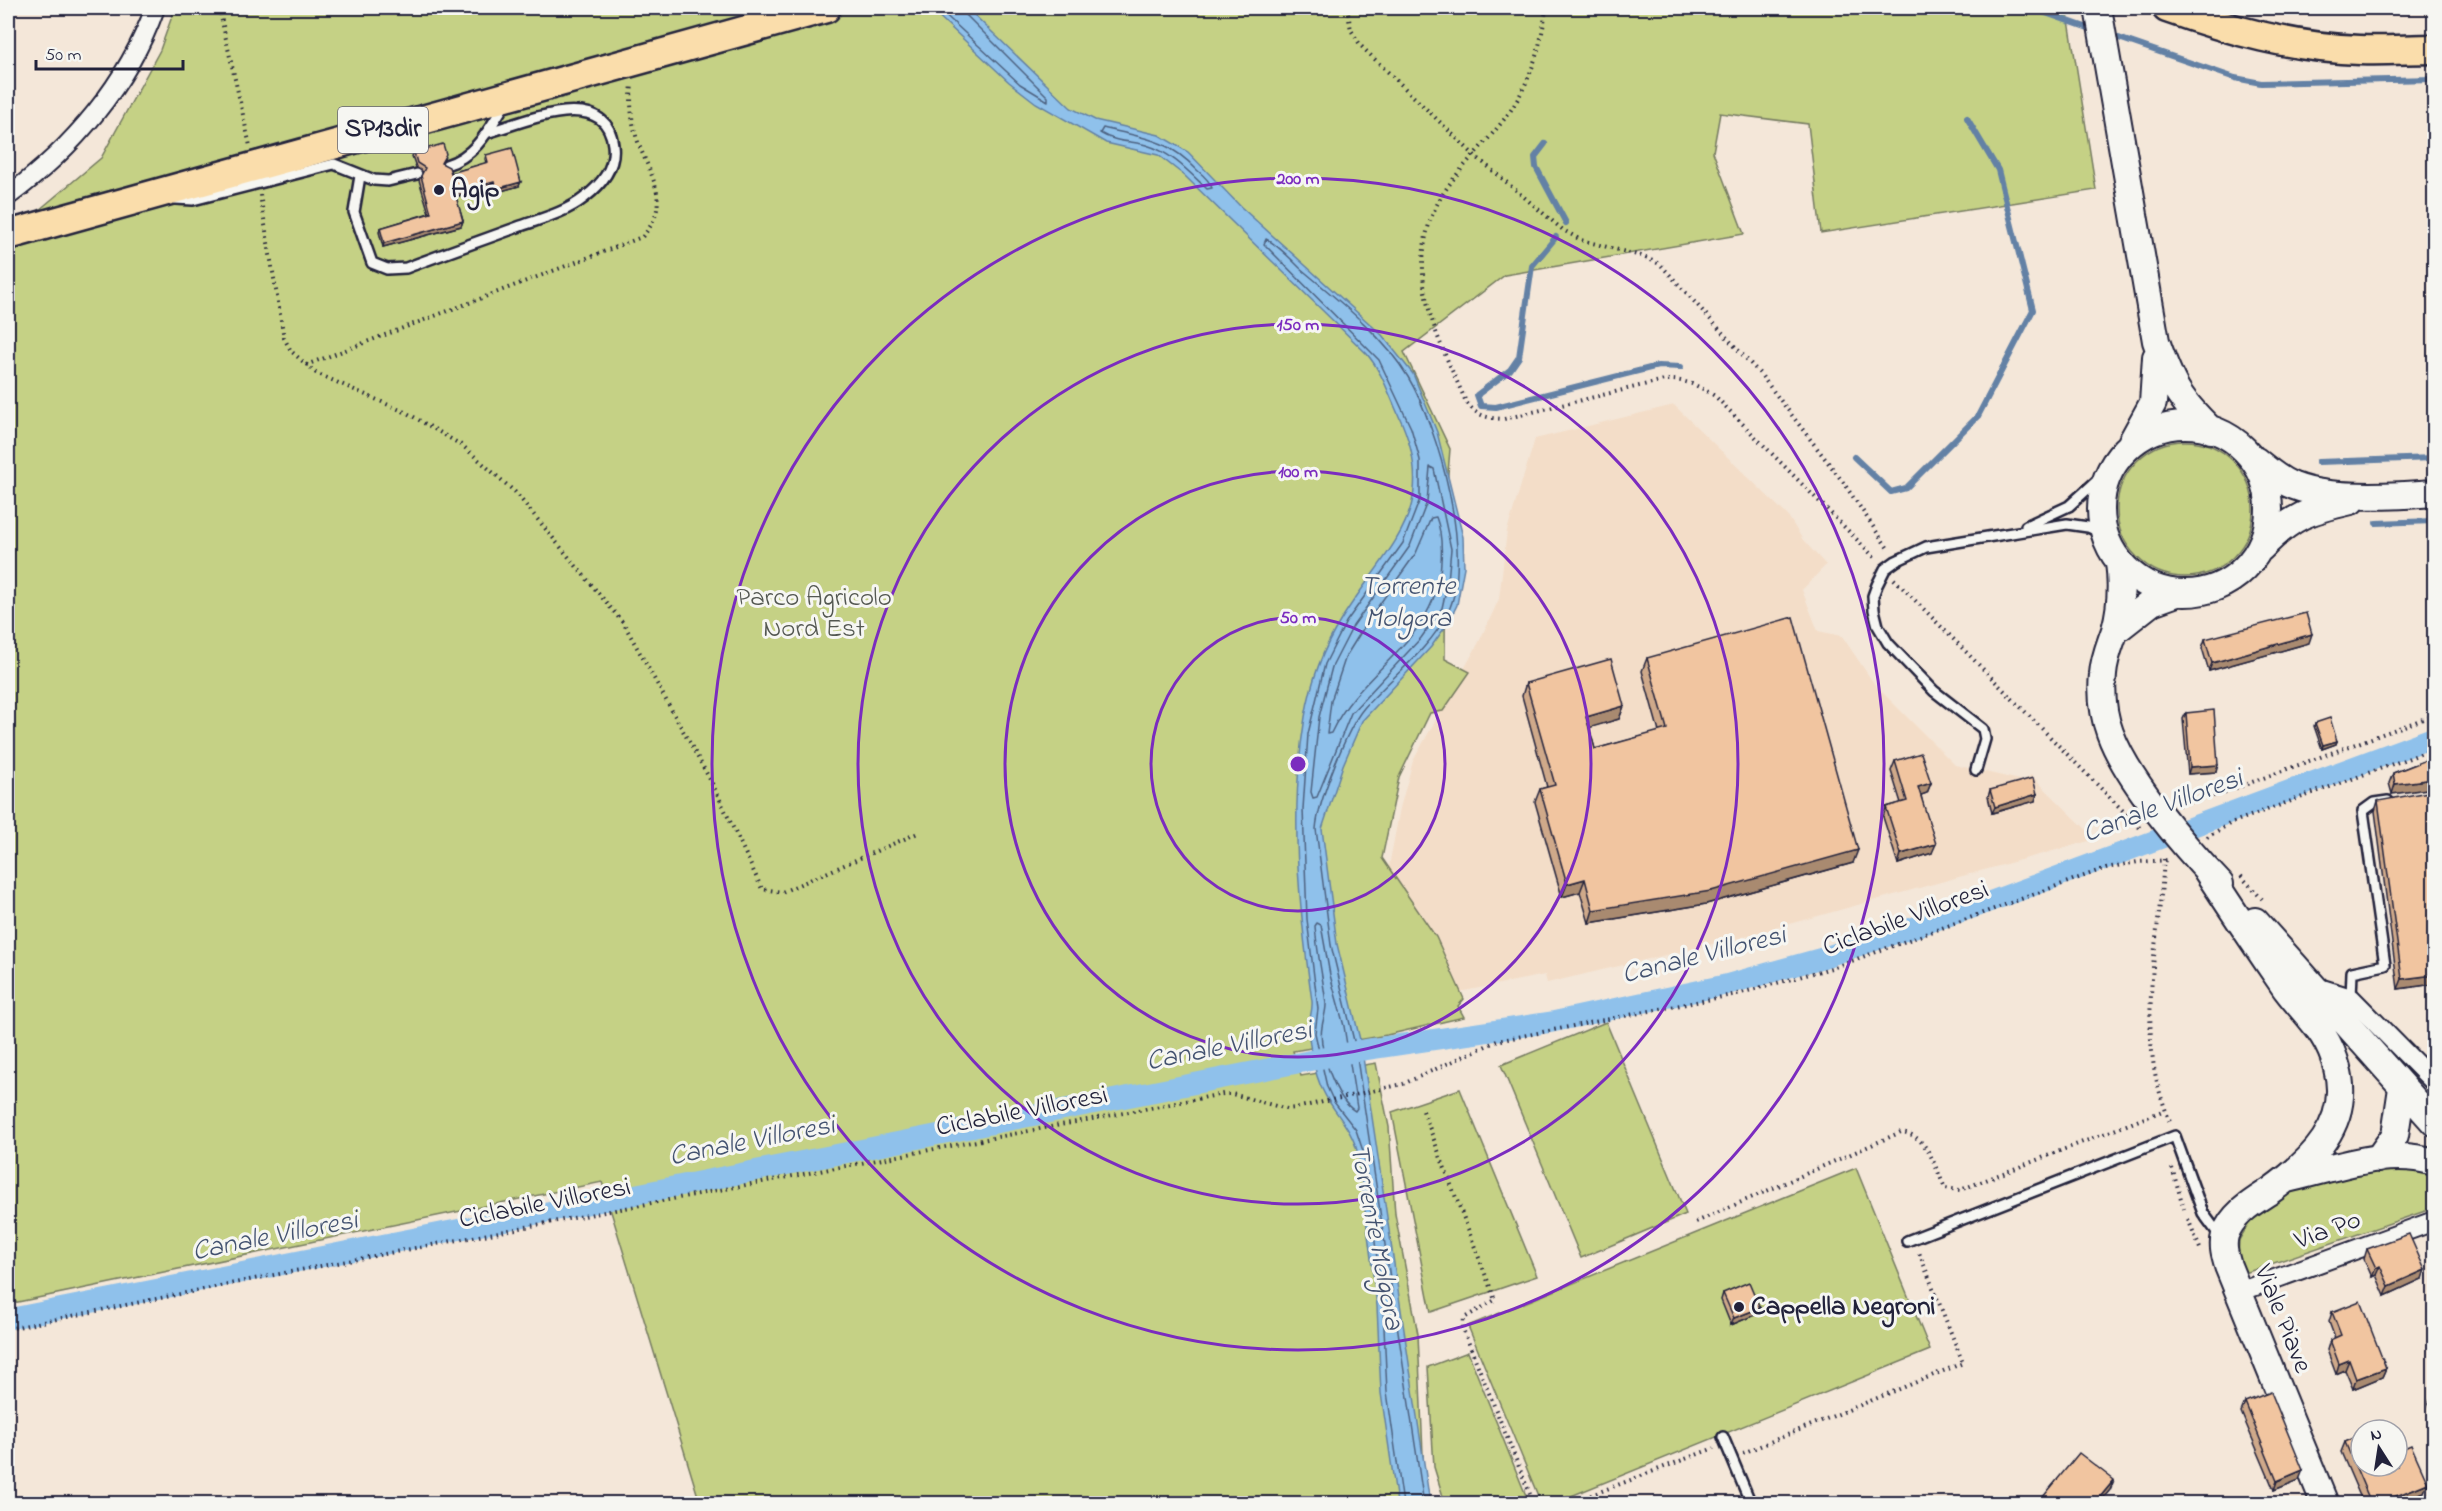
<svg xmlns="http://www.w3.org/2000/svg" width="2442" height="1511" viewBox="0 0 2442 1511" font-family="'Indie Flower',sans-serif">
  <rect width="100%" height="100%" fill="#f4e7d9"/>
  <filter id="ink" filterUnits="userSpaceOnUse"><feTurbulence type="fractalNoise" baseFrequency=".0167" numOctaves="2"/><feDisplacementMap in="SourceGraphic" scale="12" xChannelSelector="R" yChannelSelector="G"/><feConvolveMatrix kernelMatrix="1 2 1 2 8 2 1 2 1" color-interpolation-filters="sRGB"/></filter>
  <g filter="url(#ink)">
    <path fill="#f3ddc8" d="M1674 405 1788 516 1803 540 1826 565 1802 590 1818 631 1842 636 1875 685 1955 765 2024 781 2031 775 2096 839 1742 937 1547 983 1545 975 1459 992 1387 877 1400 808 1413 761 1479 642 1499 599 1507 531 1535 439Z"/>
    <path fill="#c5d185" stroke="#747a60" stroke-width="1.5" d="M175 8H2067L2096 190 1821 233 1808 124 1720 113 1713 152 1744 234 1505 275 1404 352 1450 449 1446 498 1445 659 1470 672 1443 711 1430 713 1399 777 1382 858 1436 937 1464 999 1458 1006 1464 1017 1387 1035 1293 1051 1301 1076 1376 1063 1389 1127 1395 1214 1418 1334 1425 1503H700L602 1182 8 1304V236L101 158 160 50Z
      M2117 509a68 68 0 1 1 136 0a68 68 0 1 1-136 0Z
      M1606 1022 1686 1214 1581 1258 1501 1065Z
      M1460 1089 1537 1276 1431 1312 1392 1112Z
      M1856 1168 1930 1350 1554 1503H1541L1468 1326Z
      M2384 1168 2434 1170V1208L2242 1274 2238 1260 2239 1240 2252 1218 2293 1188Z
      M1468 1352 1529 1503H1445L1434 1467 1428 1367Z"/>
    <path fill="#8fc1eb" stroke="#6381a5" stroke-width="1.5" d="M930 8H967L1071 108 1095 120 1159 135 1188 152 1241 207 1382 335 1413 374 1437 432 1463 537 1464 567 1457 605 1448 623 1431 647 1362 721 1343 765 1322 829 1337 944 1361 1044 1430 1503H1397L1381 1393 1377 1306 1358 1155C1352 1124 1326 1107 1317 1076 1313 1061 1308 1043 1309 1027 1309 1018 1313 1011 1312 1001 1299 907 1289 811 1305 717 1311 682 1322 650 1341 620 1388 544 1443 511 1398 414 1388 392 1382 372 1367 354L1185 176 1158 155 1106 143 1036 103 1009 82Z"/>
    <g fill="none" stroke-linecap="round" stroke-linejoin="round">
      <path stroke="#4e6281" stroke-width="1.5" d="M938 8 1020 84 1048 101V97L965 14 963 8
        M1103 128C1143 138 1167 138 1197 170 1203 175 1210 181 1212 188L1207 189C1189 172 1171 152 1146 145 1131 141 1114 142 1100 133Z
        M1430 467 1434 469 1451 549 1448 581 1442 608 1421 638 1351 713 1317 797 1313 798 1311 792 1319 717 1332 667 1353 626 1410 546 1427 502Z
        M1436 517C1441 530 1442 548 1441 562 1437 643 1362 666 1331 733L1327 734 1331 701 1346 656 1369 619 1416 553 1431 518Z
        M1317 923 1321 925 1330 975 1344 1026 1357 1108 1355 1111C1336 1100 1318 1049 1322 1027 1323 1019 1326 1013 1326 1004 1323 978 1317 952 1315 926Z
        M1403 1504 1387 1392 1383 1306 1364 1154 1356 1130 1334 1102 1327 1087 1315 1033 1318 1009 1307 919 1303 809 1308 734 1325 664 1346 622 1403 543 1420 499V460L1411 428 1379 360 1264 244 1266 239C1278 245 1290 258 1300 268 1338 300 1382 334 1408 377 1438 427 1475 558 1448 612 1429 651 1392 676 1364 708 1347 728 1318 802 1316 829L1331 945 1355 1045 1424 1504"/>
      <path stroke="#6381a5" stroke-width="6" d="M2019 8 2034 9 2094 30
        M2110 35 2235 78 2261 83 2434 79
        M1545 144 1535 157 1536 167 1566 223
        M1556 237 1532 266 1519 357 1510 370 1477 395 1481 406 1496 407 1658 366 1681 367
        M1854 457 1891 492 1906 488 1978 416 2033 310 1998 170 1967 118
        M2318 462 2434 458
        M2376 523 2434 521"/>
      <path stroke="#8fc1eb" stroke-width="21" d="M8 1319 1363 1050 1552 1022 1725 985 1822 958 1978 906 2434 737"/>
      <g stroke="#22223b" stroke-width="14">
        <path id="lane" d="M446 165C476 156 489 129 505 104
          M360 176 354 212 372 263 387 269 406 268C443 254 480 241 518 227 540 219 565 213 584 198 601 185 616 167 613 145 606 84 522 123 486 133
          M175 199 193 200 334 164 374 180 388 181 417 174
          M2026 526 2069 506 2112 467
          M1976 770 1985 739 1983 729 1934 691 1888 643 1878 626 1874 610 1873 596 1877 585 1885 569 1896 561 1926 547 2067 524 2088 527 2104 534
          M2351 998 2352 972 2385 965 2363 811 2374 803 2388 801
          M1907 1241 2175 1136 2203 1213 2220 1236
          M1723 1437 1751 1504"/>
      </g>
      <g stroke="#22223b" stroke-width="22">
        <path id="street" d="M8 196C72 149 128 84 155 8
          M2313 986 2351 998 2434 1082
          M2239 1292 2434 1221"/>
      </g>
      <g stroke="#22223b" stroke-width="30">
        <path id="secondary" d="M2098 8 2156 341C2171 384 2178 398 2211 430
          M2101 509a84 84 0 1 1 168 0a84 84 0 1 1-168 0Z
          M2131 443 2153 403 2156 357
          M2255 460C2267 469 2279 481 2294 486 2329 500 2397 496 2434 493
          M2261 548C2293 515 2308 511 2351 501
          M2119 562C2122 584 2121 608 2115 630 2110 645 2104 658 2103 674 2101 694 2103 714 2110 733 2127 780 2184 846 2220 884
          M2115 631 2152 602 2177 593
          M2207 871C2233 911 2259 950 2286 989 2307 1017 2328 1032 2337 1068 2352 1123 2311 1162 2270 1191 2253 1202 2232 1214 2225 1235 2222 1246 2225 1256 2228 1266L2325 1504
          M2255 921 2434 1122
          M2378 1159 2395 1135 2402 1088
          M2287 1179C2333 1169 2388 1147 2434 1162"/>
      </g>
      <g stroke="#22223b" stroke-width="33">
        <path id="primary" d="M2167 8C2229 30 2294 48 2360 50 2385 51 2410 49 2434 49
          M8 235 826 8"/>
      </g>
      <path stroke="#22223b" stroke-width="4" stroke-dasharray="1.5 4.5" stroke-linecap="butt" d="M219 8 250 146
        M1347 8 1351 30 1361 46 1473 154 1563 230 1581 240 1641 256 1660 264 1761 375 1843 482 1889 550
        M1546 8C1542 43 1531 80 1511 110 1469 169 1421 191 1423 273 1425 318 1449 362 1466 402 1477 416 1486 418 1504 419L1664 380C1685 379 1697 385 1715 396L1877 560
        M260 195 284 338 291 351 316 373 407 413 463 446 515 492 624 624 713 785 762 889 782 892 918 833
        M306 365 642 237C674 202 649 175 637 139 631 120 630 104 632 84
        M1894 579 2140 828
        M2178 805 2217 795 2434 715
        M2207 837 2231 823 2434 749
        M2164 859C2160 927 2143 999 2154 1067 2157 1087 2164 1106 2171 1125
        M2241 876 2262 899
        M1423 1111 1495 1300 1464 1318 1463 1329 1534 1504
        M2172 1168 2184 1209
        M2188 1219 2201 1251
        M1696 1222 1901 1132C1927 1134 1935 1167 1945 1188L1960 1190 2165 1110
        M8 1329 269 1276 1223 1094H1232L1287 1109 1296 1108 1403 1084 1497 1041 1737 994 1835 967 2106 868 2138 862 2170 860
        M1743 1453 1963 1363 1918 1250
        M1568 1504 1714 1448"/>
      <use href="#lane" stroke="#f6f6f2" stroke-width="9"/>
      <use href="#street" stroke="#f6f6f2" stroke-width="18"/>
      <use href="#secondary" stroke="#f6f6f2" stroke-width="26"/>
      <use href="#primary" stroke="#faddab" stroke-width="28"/>
    </g>
    <path fill="#cfa98a" stroke="#22223b" stroke-width="1.5" d="M414 152 444 158 442 163 451 173 486 163 485 159 486 155 519 186 494 193 492 186 456 197 463 221 461 226 383 247 379 232 380 228 429 213 419 180 423 172 416 167 412 156Z
      M2205 639 2309 643 2209 671 2202 648Z
      M1647 658 1853 863 1706 904 1589 923 1580 892 1562 897 1535 802 1540 789 1547 787 1522 696 1526 683 1624 706 1619 719 1589 727 1595 749 1659 732 1642 671Z
      M2186 713 2216 772 2188 774 2183 719Z
      M2315 723 2337 741 2336 744 2322 749 2314 726Z
      M2434 757 2392 794 2389 783 2393 773Z
      M1895 761 1931 783 1927 793 1921 795 1932 853 1898 864 1883 817 1886 807 1901 803 1891 771Z
      M1990 790 2037 794 2035 801 1992 813 1988 797Z
      M2378 801 2434 984 2398 989 2375 811Z
      M2367 1249 2422 1279 2385 1296 2376 1275 2372 1277 2364 1259Z
      M1723 1293 1760 1308 1757 1314 1731 1325 1721 1300Z
      M2332 1312 2386 1368 2382 1377 2353 1389 2345 1370 2336 1374 2327 1350 2330 1340 2335 1338 2329 1322Z
      M2434 1392V1416L2429 1403 2433 1393Z
      M2245 1402 2299 1480 2274 1490 2241 1412Z
      M2345 1442 2428 1483 2424 1492 2398 1503H2363L2341 1452Z"/>
    <path fill="#a98a70" stroke="#22223b" stroke-width="1.5" d="M494 182 492 186 453 197 455 193Z
      M521 182 519 186 494 193 496 189Z
      M463 221 461 226 383 247 384 243Z
      M2312 634 2309 643 2209 671 2212 663Z
      M1624 706 1619 719 1582 730 1586 717Z
      M2337 741 2336 744 2322 749 2323 745Z
      M2218 765 2216 772 2188 774 2190 767Z
      M2434 779V788L2392 794 2395 784Z
      M1931 783 1927 793 1915 797 1918 787Z
      M2037 794 2035 801 1992 813 1995 807Z
      M1936 844 1932 853 1898 864 1901 854Z
      M1858 850 1853 863 1706 904 1589 923 1593 910Z
      M1585 879 1580 892 1562 897 1567 884Z
      M2434 975V984L2398 989 2402 979Z
      M2380 1266 2376 1275 2372 1277 2376 1268Z
      M2425 1270 2422 1279 2385 1296 2389 1286Z
      M1760 1308 1757 1314 1731 1325 1734 1318Z
      M2349 1360 2345 1370 2336 1374 2339 1364Z
      M2386 1368 2382 1377 2353 1389 2356 1379Z
      M2303 1470 2299 1480 2274 1490 2277 1481Z
      M2114 1480 2110 1490 2099 1503H2095Z
      M2428 1483 2424 1492 2398 1503H2379Z"/>
    <path fill="#f1c5a0" stroke="#22223b" stroke-width="1.5" d="M443 144 446 154 441 163 449 167 451 173 488 162 486 155 512 148 521 182 496 189 494 182 455 193 463 221 384 243 380 228 431 213 421 176 425 168 417 163 414 152Z
      M2306 613 2312 634 2212 663 2205 639Z
      M1793 617 1858 850 1711 891 1593 910 1585 879 1567 884 1540 789 1555 785 1526 683 1611 659 1624 706 1586 717 1595 749 1667 729 1647 658Z
      M2214 710 2218 765 2190 767 2186 713Z
      M2330 718 2337 741 2323 745 2315 723Z
      M1921 753 1931 783 1918 787 1936 844 1901 854 1886 807 1907 801 1895 761Z
      M2434 757V779L2395 784 2393 773Z
      M2033 778 2037 794 1995 807 1990 790Z
      M2434 791V975L2402 979 2378 801Z
      M2409 1234 2425 1270 2389 1286 2380 1266 2376 1268 2367 1249Z
      M1749 1282 1760 1308 1734 1318 1723 1293Z
      M2360 1301 2386 1368 2356 1379 2349 1360 2339 1364 2330 1340 2341 1335 2332 1312Z
      M2271 1392 2303 1470 2277 1481 2245 1402Z
      M2379 1427 2381 1430H2372Z
      M2361 1435V1466H2397V1451L2411 1445 2428 1483 2379 1503H2371L2345 1442Z
      M2079 1453 2114 1480 2095 1503H2038Z"/>
  </g>
  <g fill="none" stroke="#7b2cbf" stroke-width="3">
    <circle cx="1298" cy="764" r="147"/>
    <circle cx="1298" cy="764" r="293"/>
    <circle cx="1298" cy="764" r="440"/>
    <circle cx="1298" cy="764" r="586"/>
  </g>
  <g fill="#22223b" stroke="#f6f6f2" stroke-width="2">
    <circle cx="439" cy="190" r="6"/>
    <circle cx="1739" cy="1307" r="6"/>
  </g>
  <g text-anchor="middle" dominant-baseline="central" stroke-width="6" stroke-linejoin="round" paint-order="stroke">
    <rect fill="#f6f6f2" stroke="#626272" stroke-width="1.5" x="338" y="107" width="90" height="46" rx="4.5"/>
    <g font-size="26" font-weight="bold" fill="#22223b">
      <text x="383" y="130">SP13dir</text>
    </g>
    <g font-size="27" font-weight="bold" fill="#22223b" stroke="#f6f6f2" text-anchor="start">
      <text x="451" y="190">Agip</text>
      <text x="1751" y="1307">Cappella Negroni</text>
    </g>
    <g font-size="27" fill="#535751" stroke="#f6f6f2">
      <text x="814" y="598">Parco Agricolo<tspan x="814" dy="31">Nord Est</tspan></text>
    </g>
    <g font-size="27" fill="#22223b" stroke="#f6f6f2">
      <text transform="translate(1906 919) rotate(-20)">Ciclabile Villoresi</text>
      <text transform="translate(1022 1112) rotate(-11)">Ciclabile Villoresi</text>
      <text transform="translate(545 1204) rotate(-11)">Ciclabile Villoresi</text>
      <text transform="translate(2328 1231) rotate(-20)">Via Po</text>
      <text transform="translate(2282 1319) rotate(68)">Viale Piave</text>
    </g>
    <g font-size="28" font-style="italic" fill="#435270" stroke="#f6f6f2">
      <text x="1408" y="587">Torrente<tspan x="1408" dy="32">Molgora</tspan></text>
      <text transform="translate(2163 807) rotate(-20)">Canale Villoresi</text>
      <text transform="translate(1704 956) rotate(-14)">Canale Villoresi</text>
      <text transform="translate(1229 1047) rotate(-11)">Canale Villoresi</text>
      <text transform="translate(752 1142) rotate(-11)">Canale Villoresi</text>
      <text transform="translate(275 1237) rotate(-11)">Canale Villoresi</text>
      <text transform="translate(1375 1237) rotate(79)">Torrente Molgora</text>
    </g>
  </g>
  <circle cx="1298" cy="764" r="9" fill="#7b2cbf" stroke="#f6f6f2" stroke-width="3"/>
  <g font-size="18" text-anchor="middle" font-weight="bold" fill="#7b2cbf" stroke="#f6f6f2" stroke-width="6" stroke-linejoin="round" paint-order="stroke">
    <text x="1298" y="184">200 m</text>
    <text x="1298" y="330">150 m</text>
    <text x="1298" y="477">100 m</text>
    <text x="1298" y="623">50 m</text>
  </g>
  <rect width="2442" height="1511" fill="none" stroke="#f6f6f2" stroke-width="30"/>
  <rect x="15" y="15" width="2412" height="1481" fill="none" stroke="#22223b" stroke-width="2" filter="url(#ink)"/>
  <g transform="translate(2379 1448) rotate(348)"><circle r="28" fill="#f6f6f2" stroke="#a1a1a9" stroke-width="1.5"/>
  <path d="M0-4.5L10 22L0 15L-10 22Z" fill="#22223b"/>
  <text y="-9" font-size="16" font-weight="bold" text-anchor="middle" fill="#22223b">N</text>
  </g>
  <path d="M36 60v9h147v-9" fill="none" stroke="#22223b" stroke-width="3"/>
  <text x="45" y="60" font-size="18" fill="#22223b" stroke="#f6f6f2" stroke-width="4.5" paint-order="stroke">50 m</text>
</svg>
